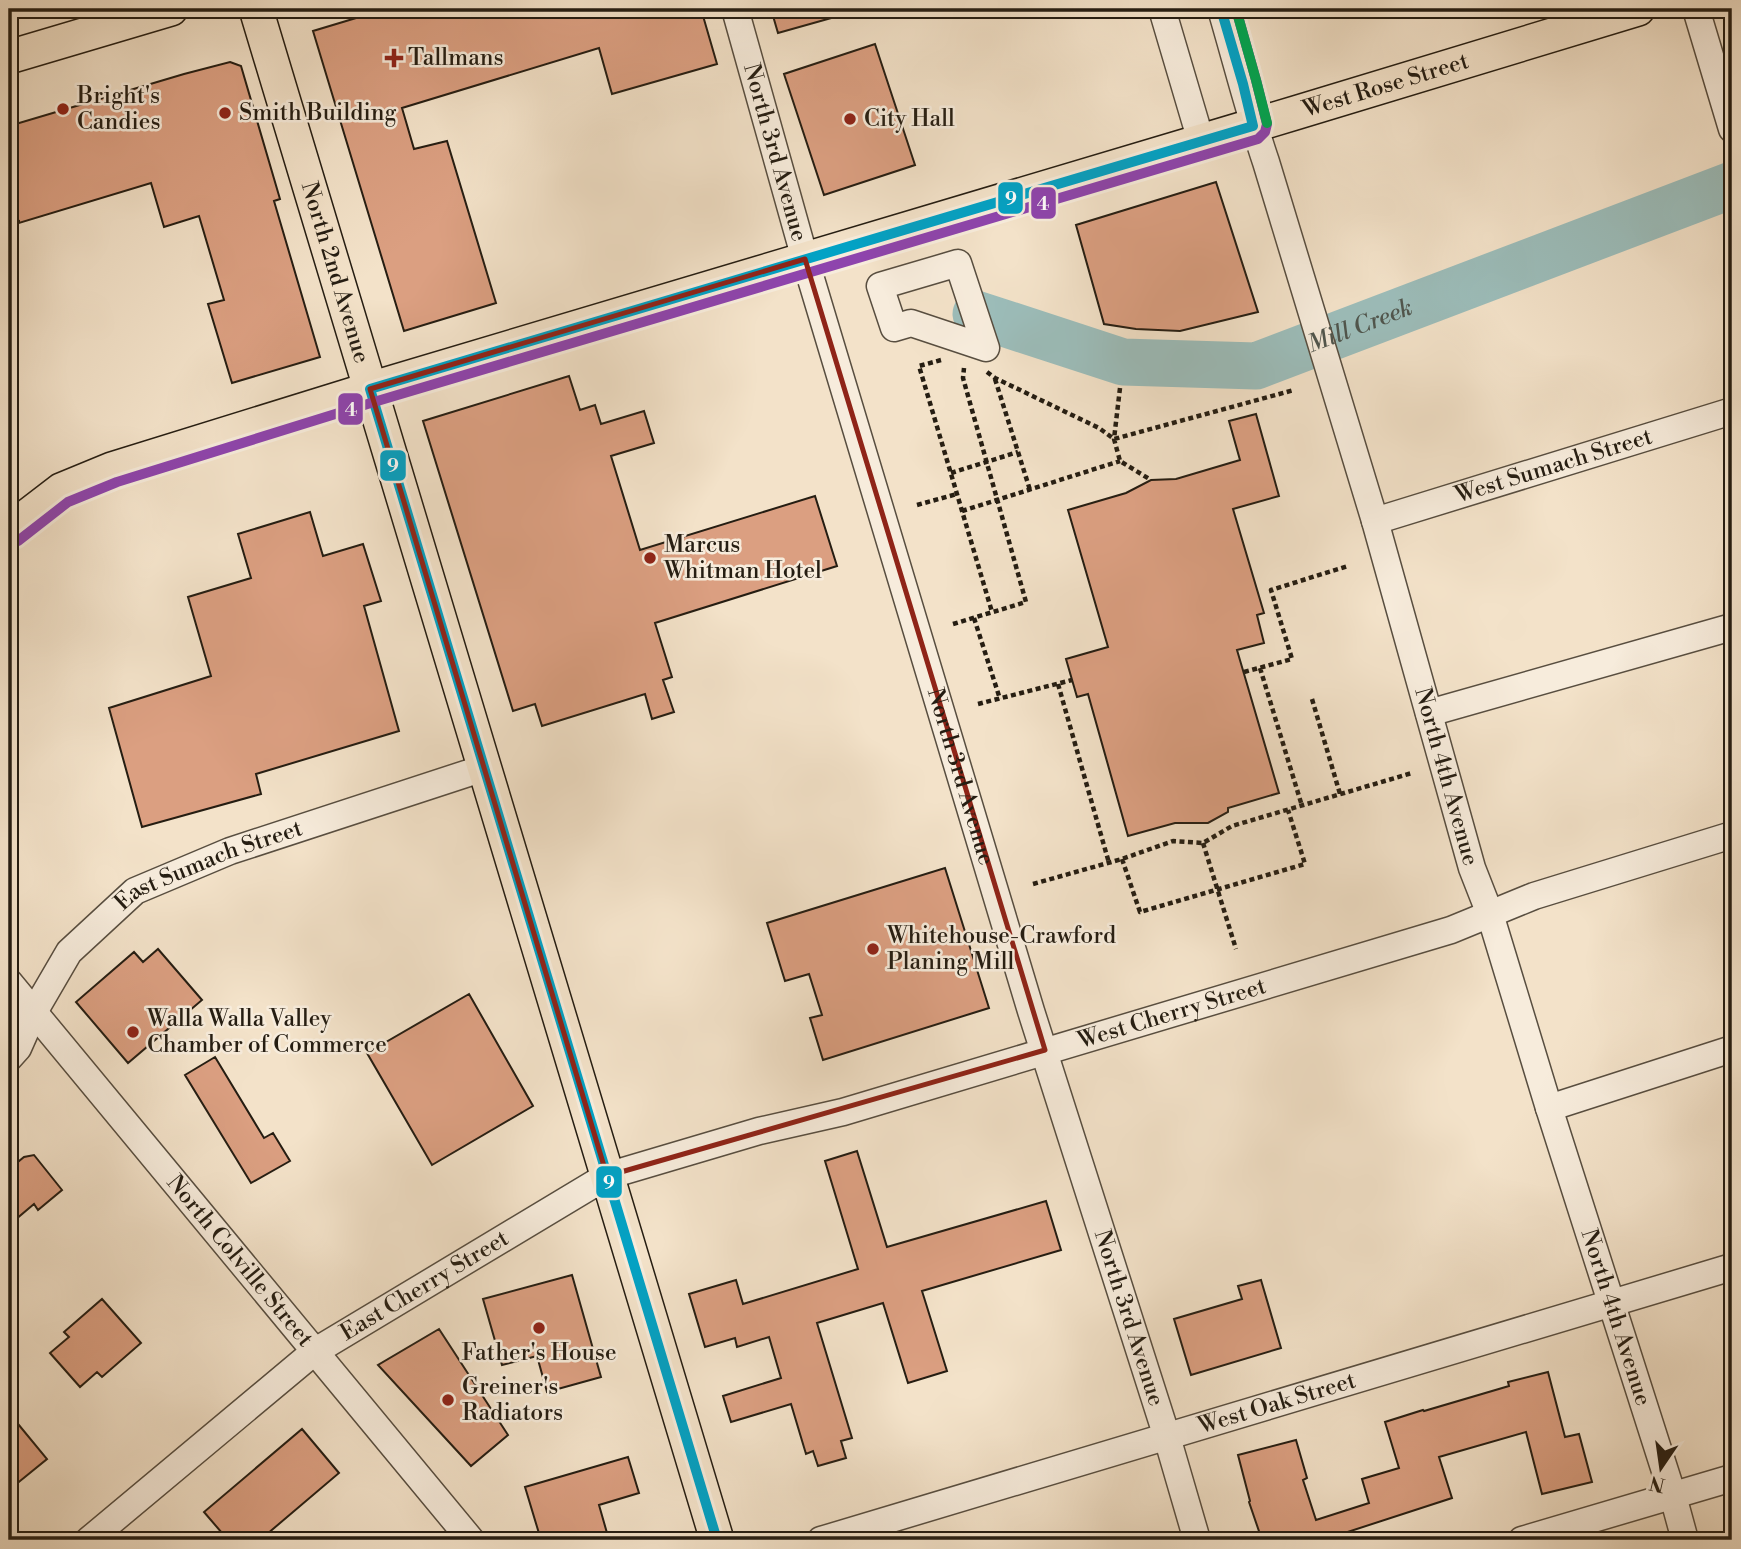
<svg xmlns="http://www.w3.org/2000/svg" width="1741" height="1549" viewBox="0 0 1741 1549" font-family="'Libre Bodoni',serif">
  <rect width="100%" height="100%" fill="#f3e2c9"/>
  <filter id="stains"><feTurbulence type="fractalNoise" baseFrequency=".00286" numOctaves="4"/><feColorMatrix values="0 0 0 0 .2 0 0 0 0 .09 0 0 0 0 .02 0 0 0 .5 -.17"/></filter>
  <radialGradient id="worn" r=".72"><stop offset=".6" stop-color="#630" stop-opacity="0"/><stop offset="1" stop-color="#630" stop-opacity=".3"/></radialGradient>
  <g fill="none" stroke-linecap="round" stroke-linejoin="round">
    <path stroke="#9cbdba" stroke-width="47" id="s1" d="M976 314 1123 362 1256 366 1732 185"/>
  </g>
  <path fill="#db9f81" stroke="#251d12" stroke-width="2" d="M386 9H701L717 64 612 94 599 48 402 108 414 149 447 141 496 303 404 331 313 31Z
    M771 9H841L842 15 778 33Z
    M875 44 915 165 824 195 784 74Z
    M230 62 241 66 280 199 274 201 320 357 232 383 208 304 224 300 199 216 164 227 151 183 19 223V221L9 224V126L184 74Z
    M1216 182 1258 312 1180 331 1136 329 1104 324 1076 225Z
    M569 376 580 410 595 405 601 424 644 411 654 443 611 456 640 550 815 496 837 566 655 623 672 677 663 680 674 712 652 719 645 694 542 726 535 704 513 711 423 421Z
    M1256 414 1279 496 1233 509 1264 613 1257 615 1264 643 1237 650 1279 793 1228 808V812L1208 823H1175L1128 836 1088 694 1077 697 1066 659 1108 647 1068 510 1126 493 1151 480 1176 479 1240 460 1229 421Z
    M310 512 323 556 363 544 381 601 364 606 399 731 256 774 261 794 142 827 109 708 211 676 188 597 251 578 238 534Z
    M945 868 989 1008 823 1060 810 1018 822 1015 809 974 785 981 767 923Z
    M158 949 202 1000 128 1063 76 1002 134 952 143 962Z
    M469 994 533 1106 432 1165 367 1053Z
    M215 1057 264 1138 273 1133 290 1161 251 1183 185 1075Z
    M857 1151 887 1247 1046 1201 1061 1250 922 1291 947 1371 908 1383 883 1303 817 1323 852 1438 841 1441 846 1458 818 1466 813 1451 806 1454 791 1404 731 1422 723 1396 781 1378 769 1337 737 1347 735 1338 705 1347 689 1294 736 1280 743 1304 858 1269 825 1161Z
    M34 1155 62 1190 38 1210 34 1204 9 1225V1177L12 1175 13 1166 24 1157Z
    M572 1275 601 1377 547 1392 537 1356 502 1365 483 1299Z
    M1261 1280 1281 1348 1191 1375 1174 1319 1242 1299 1238 1286Z
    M102 1299 141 1343 102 1377 97 1372 80 1387 50 1353 69 1337 64 1332Z
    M439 1329 508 1435 471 1466 378 1365Z
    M1548 1372 1565 1437 1579 1434 1592 1482 1542 1494 1526 1432 1439 1457 1452 1498 1323 1540H1262L1249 1502 1250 1501 1238 1455 1296 1440 1307 1478 1303 1480 1316 1520 1369 1503 1362 1479 1399 1468 1385 1422 1423 1410 1424 1411 1509 1386 1508 1382Z
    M9 1413 47 1459 9 1490Z
    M302 1429 339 1473 260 1540H228L204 1512Z
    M628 1457 639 1493 599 1505 609 1540H541L525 1487Z"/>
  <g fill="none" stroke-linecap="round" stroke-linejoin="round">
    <g stroke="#584e40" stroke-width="29">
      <g id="minor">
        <path id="s2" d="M735 9 805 259 1031 1011 1167 1437 1197 1540"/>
        <path d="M1162 9 1201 141"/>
        <path id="s3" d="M1221 9C1236 60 1249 112 1266 162L1375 521 1472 868 1490 914 1549 1108 1673 1496 1685 1540"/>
        <path d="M1696 9 1732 129"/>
        <path d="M958 263 986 348 911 323 894 328 880 286Z"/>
        <path id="s4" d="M1375 521 1732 411"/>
        <path d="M1429 713 1732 627"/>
        <path id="s5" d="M9 982 471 1540"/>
        <path id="s6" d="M9 1058 18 1048 34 1012 69 952 135 891 230 851 484 768"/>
        <path d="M1549 1108 1732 1049"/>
        <path id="s7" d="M89 1540 314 1352 607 1176 759 1131 843 1112 1451 930 1534 896 1732 835"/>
        <path id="s8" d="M821 1540 1732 1267"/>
        <path d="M1522 1540 1732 1478"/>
      </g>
    </g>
    <g stroke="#251d12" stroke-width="36">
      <g id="major">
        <path id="s9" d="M256 9 717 1540"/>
        <path d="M9 57 171 9"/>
        <path id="s10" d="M9 530 61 490 112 469 370 389 1295 113 1638 9"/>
      </g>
    </g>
    <path stroke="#251d12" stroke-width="4.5" stroke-dasharray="5 3.5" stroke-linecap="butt" d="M941 360 919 366 992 612
      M987 372 995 378 1099 428 1114 439 1294 390
      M995 379 1030 490
      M1120 388 1114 439 1120 461 1151 480
      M951 473 1018 452
      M917 505 957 494
      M962 511 1120 461
      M974 618 1000 699
      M953 624 1026 602 963 378 964 368
      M1260 668 1302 806
      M1244 672 1292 659 1271 590 1348 566
      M1058 684 1109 863
      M1312 699 1340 794
      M978 704 1072 680
      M1203 843 1236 949
      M1122 859 1140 912 1305 864 1288 810
      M1033 884 1122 859 1173 841 1203 843 1232 826 1412 773"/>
    <use href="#minor" stroke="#f7ecdc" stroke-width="26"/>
    <use href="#major" stroke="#f3e2c9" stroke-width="33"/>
    <g stroke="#f7ecdc" stroke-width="16">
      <path id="bus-1" d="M717 1540 370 389 1253 126 1243 84 1221 9"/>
    </g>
    <g stroke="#f7ecdc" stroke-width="16">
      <path id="bus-2" d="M18 541 68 502 117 482 374 402 1258 139 1265 132 1267 124 1256 80 1236 9"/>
    </g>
    <g stroke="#f7ecdc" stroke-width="16">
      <path id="bus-3" d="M1236 9 1256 80 1267 123"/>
    </g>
    <use href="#bus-1" stroke="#02a2c5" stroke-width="10"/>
    <use href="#bus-2" stroke="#8e44ad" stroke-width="10"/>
    <use href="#bus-3" stroke="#00a651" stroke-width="10"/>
  </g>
  <path fill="none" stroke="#8f2418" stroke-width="5" stroke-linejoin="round" d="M805 259 1045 1050 607 1176 370 389Z"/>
  <g fill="#8f2418" stroke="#f7ecdc" stroke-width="2.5">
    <path d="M390.5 47.5h7v7h7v7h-7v7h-7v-7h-7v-7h7z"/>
    <circle cx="63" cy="109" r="7"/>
    <circle cx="225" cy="113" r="7"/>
    <circle cx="850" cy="119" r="7"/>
    <circle cx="650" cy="558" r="7"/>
    <circle cx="873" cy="949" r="7"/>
    <circle cx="133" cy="1032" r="7"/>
    <circle cx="539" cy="1328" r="7"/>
    <circle cx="448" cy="1400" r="7"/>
  </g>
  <g text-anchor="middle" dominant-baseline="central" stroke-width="5" stroke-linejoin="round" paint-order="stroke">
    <g font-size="23" fill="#251d12" stroke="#f7ecdc" text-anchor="start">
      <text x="408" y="58">Tallmans</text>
      <text x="77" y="96">Bright's<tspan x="77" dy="26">Candies</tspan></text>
      <text x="239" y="113">Smith Building</text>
      <text x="864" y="119">City Hall</text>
      <text x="664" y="545">Marcus<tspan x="664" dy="26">Whitman Hotel</tspan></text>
      <text x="887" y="936">Whitehouse-Crawford<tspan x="887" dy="26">Planing Mill</tspan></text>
      <text x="147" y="1019">Walla Walla Valley<tspan x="147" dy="26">Chamber of Commerce</tspan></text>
      <text x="539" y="1353" text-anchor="middle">Father's House</text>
      <text x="462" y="1387">Greiner's<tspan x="462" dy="26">Radiators</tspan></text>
    </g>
    <g font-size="23" fill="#251d12" stroke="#f7ecdc">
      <text stroke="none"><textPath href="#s10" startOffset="1451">West Rose Street</textPath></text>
      <text stroke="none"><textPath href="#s2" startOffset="149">North 3rd Avenue</textPath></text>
      <text stroke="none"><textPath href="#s9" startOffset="275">North 2nd Avenue</textPath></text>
      <text stroke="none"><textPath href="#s4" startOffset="187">West Sumach Street</textPath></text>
      <text stroke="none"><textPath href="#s2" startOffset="800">North 3rd Avenue</textPath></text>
      <text stroke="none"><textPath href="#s3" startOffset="800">North 4th Avenue</textPath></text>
      <text stroke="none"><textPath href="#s6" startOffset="290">East Sumach Street</textPath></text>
      <text stroke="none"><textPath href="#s7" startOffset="1223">West Cherry Street</textPath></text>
      <text stroke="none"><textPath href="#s5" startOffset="362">North Colville Street</textPath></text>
      <text stroke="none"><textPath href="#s7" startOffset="422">East Cherry Street</textPath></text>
      <text stroke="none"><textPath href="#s3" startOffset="1367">North 4th Avenue</textPath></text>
      <text stroke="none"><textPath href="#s2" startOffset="1367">North 3rd Avenue</textPath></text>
      <text stroke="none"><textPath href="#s8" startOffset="476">West Oak Street</textPath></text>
    </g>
    <g font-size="24" font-style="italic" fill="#4f554d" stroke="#f7ecdc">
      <text stroke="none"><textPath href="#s1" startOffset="399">Mill Creek</textPath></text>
    </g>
  </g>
  <g stroke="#f7ecdc" stroke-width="2.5">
    <rect x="997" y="181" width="27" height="34" rx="7" fill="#02a2c5"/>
    <rect x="1030" y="186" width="27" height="34" rx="7" fill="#8e44ad"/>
    <rect x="337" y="392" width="27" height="34" rx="7" fill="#8e44ad"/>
    <rect x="379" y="449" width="28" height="33" rx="7" fill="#02a2c5"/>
    <rect x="595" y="1165" width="28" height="34" rx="7" fill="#02a2c5"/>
  </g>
  <g font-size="19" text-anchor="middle" font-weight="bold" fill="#fff">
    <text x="1011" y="205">9</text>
    <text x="1043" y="210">4</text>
    <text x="351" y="416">4</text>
    <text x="393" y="472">9</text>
    <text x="609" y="1189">9</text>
  </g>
  <rect width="1741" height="1549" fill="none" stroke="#f3e2c9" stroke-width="35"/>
  <rect x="10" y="10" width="1720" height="1528" fill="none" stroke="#251d12" stroke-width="3.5"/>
  <rect x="18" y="18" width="1706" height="1514" fill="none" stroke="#251d12" stroke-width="2"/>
  <g transform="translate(1661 1468) rotate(193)" stroke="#f7ecdc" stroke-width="5" paint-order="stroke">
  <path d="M0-5L12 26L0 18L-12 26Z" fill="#251d12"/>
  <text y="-10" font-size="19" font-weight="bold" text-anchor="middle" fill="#251d12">N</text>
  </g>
  <rect width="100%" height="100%" filter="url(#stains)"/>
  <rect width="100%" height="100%" fill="url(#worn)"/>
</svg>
